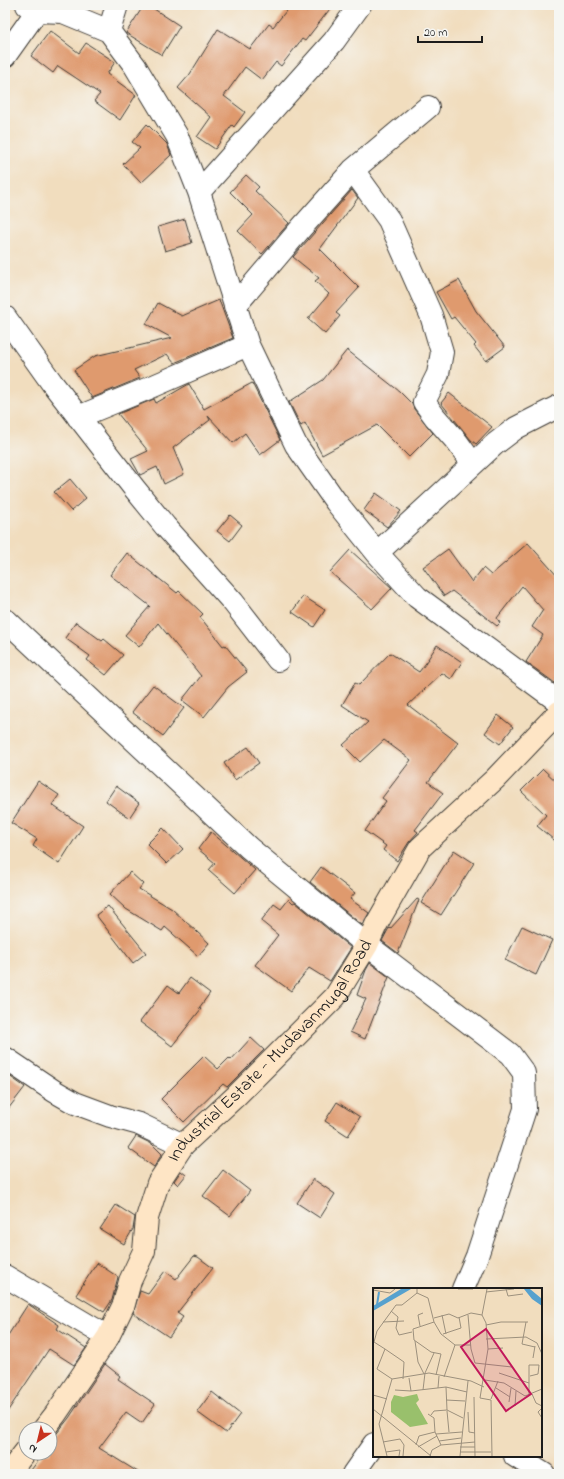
<svg xmlns="http://www.w3.org/2000/svg" width="564" height="1479" viewBox="0 0 564 1479" font-family="'Indie Flower',sans-serif">
  <rect width="100%" height="100%" fill="#f6f6f2"/>
  <filter id="ink" filterUnits="userSpaceOnUse"><feTurbulence type="fractalNoise" baseFrequency=".025" numOctaves="2"/><feDisplacementMap in="SourceGraphic" scale="8" xChannelSelector="R" yChannelSelector="G"/><feConvolveMatrix kernelMatrix="1 2 1 2 8 2 1 2 1" color-interpolation-filters="sRGB"/></filter>
  <filter id="wash" filterUnits="userSpaceOnUse"><feTurbulence type="fractalNoise" baseFrequency=".012" numOctaves="4" result="noise"/><feDisplacementMap in="SourceGraphic" scale="16" xChannelSelector="R" yChannelSelector="G"/><feGaussianBlur stdDeviation="0.9" result="paint"/><feColorMatrix in="noise" values="0 0 0 0 0 0 0 0 0 0 0 0 0 0 0 0 0 1.4 0 .05"/><feComposite in="paint" operator="in"/></filter>
  <g filter="url(#wash)">
    <rect width="100%" height="100%" fill="#f1ddbe"/>
    <g id="blocks">
      <path fill="#df9a6e" d="M144 5H148L180 26 162 55 126 33Z
        M291 5H333L305 41 302 39 281 66 276 62 262 80 245 67 224 96 245 112 234 127 232 125 215 149 197 137 211 117 178 88 190 74 218 29 250 49 269 24 273 27Z
        M50 31 79 53 86 43 115 62 107 74 136 95 120 120 94 101 100 94 58 66 53 73 31 56Z
        M147 124 167 144 171 155 141 183 123 164 140 148 132 142Z
        M246 175 259 187 255 191 289 223 262 254 238 231 253 215 230 192Z
        M352 190 358 198 320 249 359 288 336 313 340 316 325 334 308 319 329 294 315 281 319 278 293 257Z
        M185 219 192 243 165 251 158 227Z
        M459 280 476 311 505 347 486 361 474 346 476 344 454 317 451 319 436 292Z
        M219 300 233 338 174 363 167 354 134 370 140 378 92 398 74 370 95 356 172 338 146 324 158 303 182 316Z
        M347 350 399 391 412 404 414 409 433 433 409 457 377 425 322 455 305 423 301 426 289 402 323 380Z
        M252 383 280 440 260 455 245 433 233 443 208 416 210 420 173 448 184 474 164 484 157 467 140 475 131 459 148 451 118 414 154 399 156 403 189 384 204 409Z
        M449 393 492 427 476 444 471 440 441 403Z
        M70 479 86 498 71 511 54 492Z
        M376 493 401 511 387 527 364 510Z
        M230 515 242 525 230 541 217 531Z
        M528 543 559 578V686L526 662 543 635 532 627 543 610 522 586 497 618 500 623 497 626 452 591 444 596 423 567 448 549 472 582 483 568 491 575Z
        M350 550 392 588 372 609 330 572Z
        M127 553 177 593 179 591 203 614 200 617 223 646 225 645 247 672 228 687 204 717 182 700 201 676 158 623 139 647 125 635 150 606 110 575Z
        M303 596 325 610 314 627 292 612Z
        M76 622 102 641 104 639 123 655 106 675 87 660 90 656 65 638Z
        M437 645 462 662 451 679 442 673 408 705 458 743 428 782 443 793 415 830 418 832 409 842 397 861 383 850 386 846 365 831 386 801 382 798 411 760 384 740 360 762 343 745 368 722 342 705 355 683 359 685 390 653 419 672 429 659H428Z
        M153 685 184 708 163 736 132 712Z
        M498 715 513 727 500 744 485 733Z
        M248 747 259 763 235 780 224 763Z
        M543 769 559 784V844L537 826 546 815 521 791Z
        M38 781 59 795 52 805 83 826 59 864 33 846 37 839 11 823Z
        M116 786 139 803 129 818 106 801Z
        M163 828 183 849 167 864 147 844Z
        M211 832 255 870 235 893 209 870 215 863 198 849Z
        M454 850 474 863 441 915 421 903Z
        M321 867 355 893 350 899 369 913 362 925 310 882Z
        M130 872 143 884 139 889 172 909 209 943 198 956 165 927 162 931 126 909 110 894Z
        M289 899 293 903 295 902 351 948 330 981 309 968 291 991 255 965 278 935 261 921 274 904 281 909Z
        M417 899 419 900 398 953 382 941 389 928 390 929Z
        M108 906 146 953 133 963 96 915Z
        M522 926 552 940 536 975 505 960Z
        M370 963 389 977 365 1039 350 1032 366 999 357 995 366 970Z
        M190 978 210 993 199 1008 201 1009 172 1046 140 1022 168 985 179 993Z
        M251 1038 264 1050 227 1087 223 1084 184 1122 161 1099 204 1056 218 1069 229 1058 231 1060Z
        M5 1073 25 1087 5 1113Z
        M337 1102 360 1117 348 1136 325 1121Z
        M136 1136 152 1144 162 1154 154 1167 128 1148Z
        M223 1170 250 1191 230 1216 203 1196Z
        M181 1171 186 1175 178 1185 174 1181Z
        M313 1179 335 1194 320 1218 297 1203Z
        M116 1205 135 1217 133 1229 124 1244 100 1229Z
        M194 1256 198 1257 213 1268 177 1313 183 1317 169 1337 133 1313 140 1291 148 1294 165 1271 176 1279Z
        M97 1263 118 1277 112 1300 104 1312 76 1295Z
        M28 1304 59 1325 57 1329 86 1348 74 1365 49 1349 5 1415V1340Z
        M105 1364 120 1376 118 1379 155 1404 142 1423 126 1412 99 1448 141 1474H28L44 1453H50V1442L69 1418Z
        M212 1392 240 1414 226 1433 197 1412Z"/>
    </g>
  </g>
  <g filter="url(#ink)">
    <use href="#blocks" fill-opacity="0" stroke="#3c3934" stroke-width="1"/>
    <g fill="none" stroke-linecap="round" stroke-linejoin="round">
      <g stroke="#3c3934" stroke-width="24">
        <path id="street" d="M27 5 37 11 63 12 109 31 135 66 177 136 199 192 248 345 296 445 336 502 377 553 417 597 559 702
          M109 31 117 5
          M5 56 37 11
          M353 170 389 220 431 315 442 352 438 374 424 402 435 417 457 442 473 464
          M199 192 334 41 360 5
          M235 306 302 227 353 170 428 107
          M5 317 52 383 134 488 165 526 233 602 278 660
          M78 417 149 388 248 345
          M377 553 495 444 516 428 559 406
          M7 621 249 848 367 945 510 1054 524 1073 525 1109 477 1256 463 1289
          M5 1058 54 1091 75 1103 110 1116 139 1124 183 1145
          M5 1276 108 1337
          M515 1456 544 1474
          M353 1474 374 1444"/>
      </g>
      <g stroke="#3c3934" stroke-width="24">
        <g id="secondary">
          <path id="s1" d="M44 1429 55 1415 108 1337 124 1304 130 1281 144 1251 147 1218 158 1183 183 1145 236 1096 335 997 367 945 376 925 420 848 495 779 559 712"/>
          <path d="M8 1474 26 1451"/>
        </g>
      </g>
      <use href="#street" stroke="#fff" stroke-width="22"/>
      <use href="#secondary" stroke="#fee5c5" stroke-width="22"/>
    </g>
  </g>
  <g text-anchor="middle" dominant-baseline="central" stroke-width="3" stroke-linejoin="round" paint-order="stroke">
    <g font-size="18" fill="#1c1c1c" stroke="#f6f6f2">
      <text stroke="none"><textPath href="#s1" startOffset="450">Industrial Estate - Mudavanmugal Road</textPath></text>
    </g>
  </g>
  <g transform="translate(373 1288)">
    <rect width="169" height="169" fill="#f1ddbe"/>
    <path d="M44 106 46 112 43 115 55 136 37 139 18 124V114L21 107 30 109Z" fill="#99c06c"/>
    <path d="M28 1H38L0 23V18ZM151 1H157L169 11V18L159 11Z" fill="#56a1ce"/>
    <path fill="none" stroke="#56a1ce" stroke-width="2" d="M4 17 6 4"/>
    <path fill="none" stroke="#9c907d" stroke-width="1" d="M85 1H100M114 1 109 27 113 35 115 61 107 110 118 112 119 168M133 1 135 8 150 6M0 2 17 5 22 1M113 4 141 1M44 5 55 10 61 34 40 41 41 52 58 64 68 66 63 87M18 23 25 29 23 40 26 47 39 44M69 27 73 46M95 27 98 61 102 75 139 79M61 30 76 26 85 30 98 25 109 27M10 34 31 33M61 34 68 46 82 57H98M153 34 149 56 162 59M113 37 128 34H155M47 38 45 27 50 25M70 46 88 40 86 29M113 51 153 49 164 55 169 66M42 53 45 74 51 86M12 61 1 54 4 43 23 17H29L44 5V1M115 61 130 60M160 70 162 58M126 85 156 95M71 89 82 57M36 90 38 103M19 91 4 81 12 61 31 74 30 91M112 92 131 95 152 108 169 101M65 100 66 88M123 100 137 109M22 102 38 103 73 99 94 104M50 102 52 85 61 65M156 106V77H166L165 86 157 88M159 106 163 115 169 118M0 107 14 111M101 109 102 168M118 111 125 93M73 112 92 113M136 114 138 100M142 118 143 103M169 120 165 124 169 130M0 121 58 168M74 122 90 130M74 123 76 144M95 124 96 144 102 145M55 126 61 130 62 144 68 157M58 127 61 123 74 122 73 99M63 146 89 144M66 153 88 150M10 154 27 151 31 157 30 168M43 157 46 148 62 144M45 159 64 148M87 159H102M13 164 27 162 26 168M87 164H118M14 168 6 136 19 91 56 85 98 93 111 99M57 168 59 162 68 157 102 154M87 168 95 93"/>
    <path fill="#c2185b" fill-opacity="0.15" stroke="#c2185b" stroke-width="2" d="M113 41 158 106 133 123 88 59Z"/>
    <rect width="169" height="169" fill="none" stroke="#1c1c1c" stroke-width="2"/>
  </g>
  <rect width="564" height="1479" fill="none" stroke="#f6f6f2" stroke-width="20"/>
  <g transform="translate(38 1441) rotate(215)"><circle r="19" fill="#f6f6f2" stroke="#9f9f9c"/>
  <path d="M0-3L7 15L0 10L-7 15Z" fill="#c8321e"/>
  <text y="-6" font-size="11" font-weight="bold" text-anchor="middle" fill="#1c1c1c">N</text>
  </g>
  <path d="M418 36v6h64v-6" fill="none" stroke="#1c1c1c" stroke-width="2"/>
  <text x="424" y="36" font-size="12" fill="#1c1c1c" stroke="#f6f6f2" stroke-width="3" paint-order="stroke">20 m</text>
</svg>
